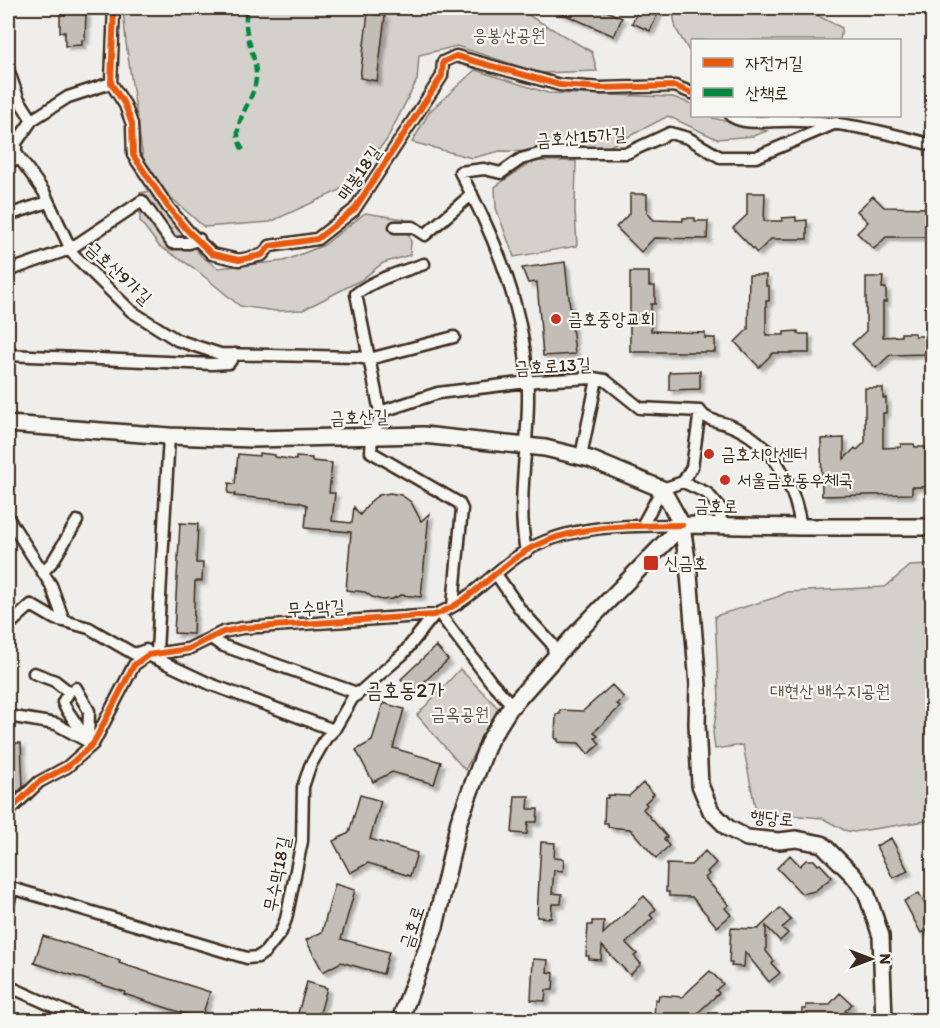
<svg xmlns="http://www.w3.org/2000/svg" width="940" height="1028" viewBox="0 0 940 1028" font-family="Itim,'Poor Story',sans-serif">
  <defs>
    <filter id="shadow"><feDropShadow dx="4" dy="4" stdDeviation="1.5" flood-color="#0004"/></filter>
  </defs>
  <rect width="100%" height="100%" fill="#efeeea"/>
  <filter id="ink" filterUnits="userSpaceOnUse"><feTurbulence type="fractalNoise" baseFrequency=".0167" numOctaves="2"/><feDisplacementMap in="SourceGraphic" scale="12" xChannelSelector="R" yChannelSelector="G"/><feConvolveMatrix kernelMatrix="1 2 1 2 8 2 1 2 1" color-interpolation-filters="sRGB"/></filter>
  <g filter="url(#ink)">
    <path fill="#d4d1cc" stroke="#887e75" stroke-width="1.5" d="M123 8H516L592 52 597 71 539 73 457 46 419 55 417 80 386 141 338 191 270 222 204 227 157 185 144 165 126 43Z
      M672 8H803L842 28 840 40H692V56L676 29Z
      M475 70 548 93 673 97 692 104V116H711L713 118 767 131 753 136 717 139 668 116 597 153 500 151 472 158 412 142 430 111Z
      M532 161H576L575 210 577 246 514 257 496 208 495 187Z
      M151 191 201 256 218 268 284 261 324 245 365 213 404 219 411 242 410 255 383 263 361 280 303 310 276 311 240 306 194 268 159 246 140 221V193Z
      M932 565V820L853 832 844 830 822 818 756 812 743 745 715 749 713 732 719 699 715 616 777 597 787 592 885 587 910 566Z
      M460 669 498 708 465 770 417 715Z"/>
    <path fill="#c2bdb7" stroke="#3b2a1e" stroke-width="1.5" filter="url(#shadow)" d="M60 8H79V14L86 13 85 40H82V45L65 46V32H60Z
      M550 8H600L622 18 614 36Z
      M639 8H660L650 31 632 23Z
      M368 13 385 16 377 81 360 78Z
      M747 193H765L764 221H782V218L796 217V221L807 220V239H771L757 253 733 228 747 215Z
      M630 194H647V213L654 220 683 221V218H695V221H708L707 239 654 238 641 252 616 227 630 213Z
      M873 196 884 207 928 208V210H933V237H886L874 249 857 233 868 222 857 211Z
      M565 262 575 354 543 356 537 282 528 283 522 268Z
      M630 272H649V286H655V304H651V331L705 333V338H715V352H630Z
      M749 275H766V286H769V301H766V335H784V332L798 331V334H809V353H773L759 367 735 342 748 329Z
      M866 277H883L882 288H886V302H883V337L901 336V333H915V336H926V354L890 355 876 368 852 344 866 331Z
      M700 371V389L669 390V372Z
      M865 388H883V398H886V413H883V448L901 447V444H914L915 447H926V473H931V487H912V494L822 496 821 439 844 438V459L855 448 857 450 865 442Z
      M259 453 275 455V457L296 460V457L312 458V461L332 463 329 493H335L332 521 352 523 354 507 360 515 372 500 379 495 390 493 401 495 411 502 421 521 429 514 421 597 401 595 392 599 382 600 372 597 365 592 346 590 351 532 305 528 307 505 299 502 234 496 235 494 228 493 229 483 235 484 238 454 259 456Z
      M180 523 198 524 196 563H203L202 581H195L193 634 174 633Z
      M436 646 448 660 413 692 401 679Z
      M612 685 624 698 617 704 620 707 594 732 598 736 595 738 600 744 588 754 579 743 558 742V739H555L556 714H560V710L583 711Z
      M383 703 404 709 393 748 441 762 434 784 392 772 373 782 356 750 372 741Z
      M8 743H21L23 787 19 791H8Z
      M643 783 654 794 645 803 647 805 643 809 667 837 664 839 669 846 656 858 630 829 608 827V823H604L605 798H608V795L629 796Z
      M360 795 381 801 370 839 417 853 410 876 368 863 350 873 333 841 349 833Z
      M515 796H529L528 809H538L537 822H528L527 834 512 833Z
      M891 838 908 871 893 878 876 846Z
      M541 842 555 843 554 858 564 859 563 871 554 870 552 893 562 894 561 904H552L551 918 537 917Z
      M705 851 716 863 707 872 709 874 705 878 729 905 725 908 731 915 717 927 692 897 669 896V892H666L667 864 691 865Z
      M790 855 800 866 806 860H814L818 865 820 864 832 877 815 891 802 894 777 868Z
      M335 884 355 890 341 939 389 952 383 974 341 962 323 972 306 940 322 932Z
      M919 893 933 919V928L921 933 904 901Z
      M644 896 656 909 650 915 653 918 626 943 637 954 634 956 641 964 630 975 602 946 601 960 589 959V956H586L588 925H592V921H604L603 934Z
      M780 908 791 920 782 928 788 933 780 941 766 926V951L774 961 772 964 780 973 769 982 745 952 744 967 731 966 732 963H729L731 928 758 929Z
      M43 936 120 960 119 963 210 992 201 1019 124 994 125 992 34 963Z
      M533 959 548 960 547 972 554 973 553 990H546L545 1001 531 1000Z
      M710 971 723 984 716 990 719 993 690 1020H654L655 999 658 1000 659 995 682 997Z
      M307 982 327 988 318 1020H296Z
      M840 993 852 1004 845 1011 849 1015 844 1020H802V1009H806V1005H829Z"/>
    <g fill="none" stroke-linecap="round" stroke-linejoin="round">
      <g stroke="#3b2a1e" stroke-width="15">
        <path id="street" d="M114 8 111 83 125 105 132 124 133 155 168 207 188 231 212 254 239 260 262 255 270 246 317 239 354 210 442 76 443 62 456 56 560 85 601 88 675 86 692 93
          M8 69 18 98
          M111 83 68 97 32 120 16 143V153L44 192 73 254 131 311 177 340 220 354 357 357 369 359 454 337
          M8 99 18 98 32 120
          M731 116C746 125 763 121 780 121 833 119 882 131 932 145
          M8 162 20 159
          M8 215 48 202
          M395 227H413L425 235 472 194
          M424 264C401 272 375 279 356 294L381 417 372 436 371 452 459 503 462 509 453 606
          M8 271 70 249 142 201 172 243H189L199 239
          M8 355 212 364 229 363 235 354
          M380 412 438 393 536 381 593 378 605 380 640 408 700 411C706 421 719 421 729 425 773 442 794 483 801 527
          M581 456 597 379
          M683 482 692 467 700 411
          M8 518 51 585 64 621 89 628 134 654 146 650 148 655 210 684 334 730
          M642 526 662 489 683 482 707 493 721 509 720 526
          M526 552C516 499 529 446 528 392 526 312 497 241 460 172L484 169 501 173 521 159 543 153H627L670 133 688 138 720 157H756L836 123
          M43 572 53 561 77 521
          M496 574 520 609 552 644 555 657
          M439 613 491 682 512 705
          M8 626 31 605 55 619 64 621
          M211 638 221 645 357 693
          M148 655 157 651 169 436
          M34 673 55 681 69 692 63 702 65 707 81 731 83 738
          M76 688 89 711 88 741
          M8 716 56 724 85 740
          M8 812 39 782 67 767 93 744 134 665 148 655 188 649 223 632 242 628 434 615C473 602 499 563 537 545 580 524 635 526 682 525
          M8 887 247 958 258 957 265 952 281 932 286 919 302 841 303 787 310 766 326 738 334 730 352 699 403 654 434 615
          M8 905 12 889 9 885
          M8 986 84 1020"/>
      </g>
      <g stroke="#3b2a1e" stroke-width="20">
        <path id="secondary" d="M8 424 169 436 253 439 423 435 545 448 590 459 662 489 682 525 689 574 698 685 697 724 700 785 711 811 728 828 747 838 779 841 796 839 822 844 853 875 866 892 881 936 884 1020
          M400 1020 435 927 459 821 489 741 510 708 573 637 682 525 801 527H932"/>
      </g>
      <use href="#street" stroke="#f6f6f2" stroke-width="10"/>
      <use href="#secondary" stroke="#f6f6f2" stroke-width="15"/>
      <path stroke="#00873e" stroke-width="4.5" stroke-dasharray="9 4.5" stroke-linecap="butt" d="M243 150C228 127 250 107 255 85 261 58 239 34 248 8"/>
      <g stroke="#f6f6f2" stroke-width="10">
        <path id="cycleway" d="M114 8 111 83 125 105 132 124 133 155 168 207 188 231 212 254 239 260 262 255 270 246 317 239 354 210 442 76 443 62 456 56 560 85 601 88 675 86 692 93
          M8 812 39 782 67 767 93 744 134 665 148 655 188 649 223 632 242 628 434 615C473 602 499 563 537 545 580 524 635 526 682 525"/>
      </g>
      <use href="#cycleway" stroke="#e8590c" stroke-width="6"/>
    </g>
  </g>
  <g fill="#c8321e" stroke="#f6f6f2" stroke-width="2">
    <circle cx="556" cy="319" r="6"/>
    <circle cx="709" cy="454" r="6"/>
    <circle cx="725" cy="480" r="6"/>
    <rect x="643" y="555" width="16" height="16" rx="3"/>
  </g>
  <g text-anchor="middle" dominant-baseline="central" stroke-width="4.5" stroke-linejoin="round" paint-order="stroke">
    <g font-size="18" fill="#61544a" stroke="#f6f6f2">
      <text x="509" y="35">응봉산공원</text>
      <text x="830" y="691">대현산 배수지공원</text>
      <text x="460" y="714">금옥공원</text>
    </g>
    <g font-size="18" fill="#3b2a1e" stroke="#f6f6f2">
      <text transform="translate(581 137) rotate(-4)">금호산15가길</text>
      <text transform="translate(359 173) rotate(-55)">매봉18길</text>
      <text transform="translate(119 273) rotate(43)">금호산9가길</text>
      <text transform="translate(553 366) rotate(-3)">금호로13길</text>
      <text transform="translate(359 417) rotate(-2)">금호산길</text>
      <text transform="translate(716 506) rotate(1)">금호로</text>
      <text transform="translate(316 608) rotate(-4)">무수막길</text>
      <text transform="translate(772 818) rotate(5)">행당로</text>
      <text transform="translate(277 874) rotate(-79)">무수막18길</text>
      <text transform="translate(412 927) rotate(-72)">금호로</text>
    </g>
    <g font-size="18" fill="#3b2a1e" stroke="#f6f6f2" text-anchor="start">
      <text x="568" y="319">금호중앙교회</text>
      <text x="721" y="454">금호치안센터</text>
      <text x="737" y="480">서울금호동우체국</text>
      <text x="664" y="563">신금호</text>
    </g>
    <g font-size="21" fill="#3b2a1e" stroke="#f6f6f2">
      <text x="405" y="689">금호동2가</text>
    </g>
  </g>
  <rect width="940" height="1028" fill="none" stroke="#f6f6f2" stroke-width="30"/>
  <rect x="15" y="15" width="910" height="998" fill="none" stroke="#3b2a1e" stroke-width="2" filter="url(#ink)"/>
  <rect x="691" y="39" width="210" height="78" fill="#f6f6f2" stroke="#aba49d" stroke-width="1.5"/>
  <rect x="703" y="58" width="30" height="9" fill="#e8590c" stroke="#aba49d" stroke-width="1.5"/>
  <text x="745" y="69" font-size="18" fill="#3b2a1e">자전거길</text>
  <rect x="703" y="88" width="30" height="9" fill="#00873e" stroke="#aba49d" stroke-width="1.5"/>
  <text x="745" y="99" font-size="18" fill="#3b2a1e">산책로</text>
  <g transform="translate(871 959) rotate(90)" stroke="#f6f6f2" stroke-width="4.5" paint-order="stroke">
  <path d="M0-4.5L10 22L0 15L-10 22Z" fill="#3b2a1e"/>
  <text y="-9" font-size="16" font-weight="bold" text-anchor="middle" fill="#3b2a1e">N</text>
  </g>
</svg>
